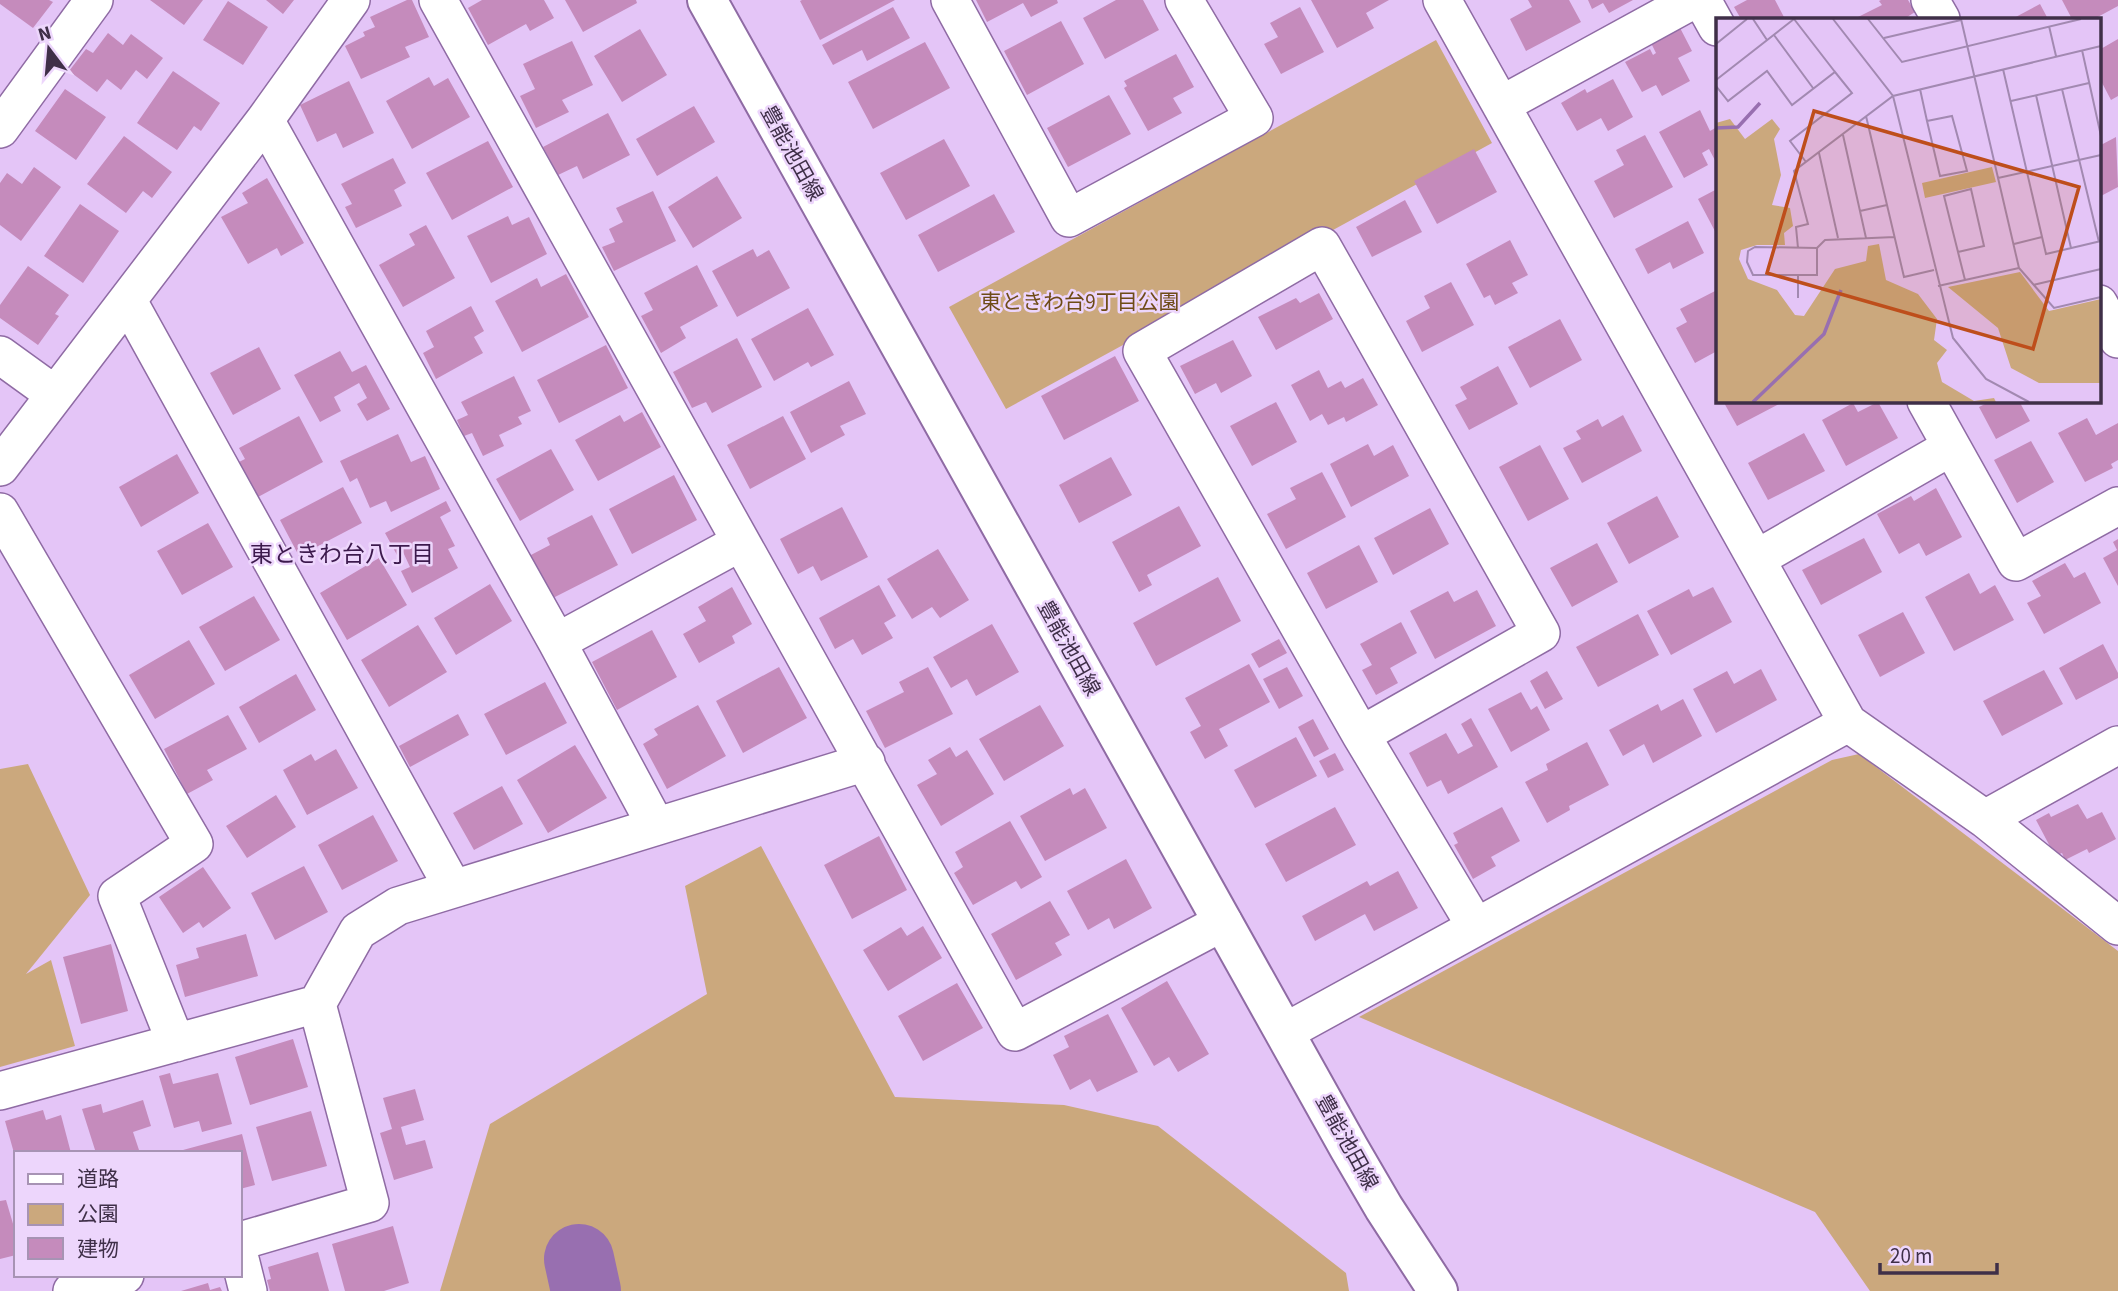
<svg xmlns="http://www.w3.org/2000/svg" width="2118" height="1291" viewBox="0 0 2118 1291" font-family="'Source Sans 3','Noto Sans JP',sans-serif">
  <rect width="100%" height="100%" fill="#e4c5f7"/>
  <path fill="#cba87d" d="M1436 40 1492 143 1006 409 949 307Z
    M1859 754 2118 951V1291H1870L1815 1212 1359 1017 1832 760Z
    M28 764 90 895 26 974 51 960 75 1046 0 1067V769Z
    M761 846 895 1097 1064 1105 1158 1126 1346 1273 1349 1291H440L490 1124 707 994 685 886Z"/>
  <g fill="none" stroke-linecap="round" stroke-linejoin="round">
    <path stroke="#986fb0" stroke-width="70" d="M579 1259 586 1291"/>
  </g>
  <path fill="#c58bbc" d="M0 0H49L53 2 33 28 0 4Z
    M150 0H203L184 25Z
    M266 0H294L283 14Z
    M407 0H412L429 37 405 47 410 57 361 79 345 46 365 36 363 32 375 27 370 17Z
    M482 0H544L554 18 530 31 526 24 488 45 468 8Z
    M565 0H636L637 3 583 32Z
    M802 0H895L820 40 800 1Z
    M976 0H1057L1058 3 1031 17 1023 3 987 22Z
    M1116 0H1143L1159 30 1105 59 1083 18Z
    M1311 0H1389L1366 13 1374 28 1337 48Z
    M1528 0H1569L1581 22 1526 51 1510 19 1532 7Z
    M1588 0H1633L1609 13 1603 3 1592 9Z
    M1747 0H1775L1785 19H1741L1734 7Z
    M1881 0H1908L1915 12 1904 19H1854L1882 5 1879 1Z
    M2062 0H2118V6L2094 19H2072Z
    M228 1 268 27 243 65 203 40Z
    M2040 4 2048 19H2012Z
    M893 7 910 38 867 61 862 50 833 65 822 45Z
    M1300 7 1324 52 1281 74 1264 44 1278 37 1270 23Z
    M1061 21 1084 64 1027 95 1004 51Z
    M1678 24 1692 51 1678 58 1690 81 1662 96 1656 85 1642 92 1625 62 1650 49 1653 55 1656 53 1649 39Z
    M640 29 667 75 622 102 594 56Z
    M108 33 123 45 131 34 163 58 147 79 136 70 121 90 107 79 97 92 69 71 86 49 93 53Z
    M2118 39V96L2111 100 2099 77V50Z
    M572 41 593 85 562 100 569 112 536 128 520 96 535 89 523 64Z
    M925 42 950 88 873 129 848 82Z
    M1176 54 1194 87 1173 98 1182 113 1148 131 1124 88 1127 86 1124 81Z
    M173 71 220 103 201 131 194 126 177 150 137 123Z
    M429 77 434 86 448 78 470 117 412 149 386 101Z
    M1613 79 1633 117 1608 131 1601 118 1577 131 1561 103 1585 89 1587 93Z
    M349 81 374 133 343 148 336 133 317 142 300 105Z
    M65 89 106 117 76 160 35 131Z
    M1109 95 1131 134 1068 167 1047 128Z
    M694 106 715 142 657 176 636 139Z
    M1700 110 1710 131 1717 127V164L1709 149 1702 153 1708 165 1684 178 1659 132Z
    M608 113 630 155 583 179 577 166 558 175 543 147Z
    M1645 135 1673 187 1614 218 1594 181 1624 165 1616 150Z
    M124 136 172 172 152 198 143 191 126 213 87 184Z
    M2116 137 2118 187 2099 197V146Z
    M944 139 970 186 906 220 880 173Z
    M488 141 513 187 452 220 426 173Z
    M1474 149 1497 192 1437 224 1414 181Z
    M393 158 406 183 394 190 402 206 356 228 345 207 352 204 341 184Z
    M34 167 61 187 21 241 0 225V183L7 173 22 184Z
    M717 176 742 218 693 248 668 207Z
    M267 178 304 243 281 256 277 248 248 264 221 217 248 203 242 193Z
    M1717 189V235L1698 199Z
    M653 191 676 241 614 271 602 247 615 242 609 229 623 222 616 208Z
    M994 194 1015 232 938 272 918 235Z
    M1405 200 1422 232 1372 257 1356 227Z
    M80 204 119 231 83 283 44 256Z
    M508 216 512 225 529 217 547 254 491 283 467 236Z
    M1688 221 1704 253 1673 269 1670 262 1648 274 1635 249Z
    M426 225 455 278 403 307 379 265 415 245 409 234Z
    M1510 240 1528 275 1512 283 1518 293 1495 305 1490 295 1484 298 1466 264Z
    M753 249 757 257 769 250 790 288 737 317 712 271Z
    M697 265 718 306 680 327 686 338 661 353 641 316 653 310 644 293Z
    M28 266 69 295 55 314 59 316 38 345 0 318V305Z
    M566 274 589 317 522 352 495 301 537 278 541 287Z
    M1451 282 1474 325 1422 352 1406 321 1430 308 1424 296Z
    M1717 290V351L1695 363 1676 328 1687 322 1680 309Z
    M1319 293 1333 319 1276 350 1258 317 1296 298 1300 303Z
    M471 306 484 331 474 337 483 353 436 379 423 353 434 347 426 331Z
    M808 308 834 355 811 367 808 362 774 381 751 339Z
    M1560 319 1582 360 1530 388 1508 347Z
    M737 338 762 387 712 413 706 402 692 408 673 372Z
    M1233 340 1252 376 1221 393 1216 383 1195 394 1180 366Z
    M606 345 628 388 559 423 537 380Z
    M259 347 281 389 233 415 210 373Z
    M340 351 352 372 366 365 390 409 367 421 357 404 367 398 359 383 334 397 341 411 320 422 294 375Z
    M1115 356 1139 401 1064 440 1041 396Z
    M1498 366 1518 404 1469 430 1455 405 1467 399 1460 387Z
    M1319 370 1328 388 1341 381 1345 388 1363 378 1378 405 1346 422 1344 417 1328 425 1322 414 1310 421 1291 385Z
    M514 376 531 411 518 417 522 424 499 435 504 446 483 456 472 433 464 436 457 420 468 415 461 402Z
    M849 381 866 414 840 426 845 435 811 453 790 412Z
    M1723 401H1785L1737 426Z
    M1991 401H2019L2030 421 1996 439 1979 407Z
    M1276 402 1297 442 1252 466 1230 426Z
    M1878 402 1898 438 1846 466 1822 420 1853 403 1858 412Z
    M642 412 661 447 598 481 575 440 620 415 624 422Z
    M1623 415 1642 451 1582 483 1563 448 1581 439 1576 431 1598 419 1602 427Z
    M299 416 323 462 258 497 239 462 245 459 239 448Z
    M783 416 806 459 750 489 727 445Z
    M2087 418 2096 435 2118 423V460L2111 464 2113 468 2085 482 2058 433Z
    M1804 433 1825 471 1768 500 1748 463Z
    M398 434 411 462 425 456 440 489 391 512 386 501 370 508 357 478 350 482 340 461Z
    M2031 441 2054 482 2017 503 1994 460Z
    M1368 444 1374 456 1393 445 1409 476 1351 507 1330 464Z
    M1540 445 1569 499 1528 521 1499 467Z
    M551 449 574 490 520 521 496 479Z
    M177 454 199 493 141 527 119 487Z
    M1111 457 1132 495 1079 523 1059 485Z
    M1322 472 1346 517 1286 549 1267 514 1296 499 1290 488Z
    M674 475 697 520 632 554 609 509Z
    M343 487 362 523 299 556 280 520Z
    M1936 488 1962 537 1926 556 1919 543 1899 554 1877 514 1911 496 1914 501Z
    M1657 496 1679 537 1629 564 1607 523Z
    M446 501 451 511 440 517 455 546 448 549 458 568 412 593 401 571 410 567 403 552 397 555 385 533Z
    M1179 506 1201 546 1147 575 1152 585 1139 592 1112 542Z
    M842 507 868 557 821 581 813 566 798 574 780 539Z
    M1430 508 1449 544 1393 575 1374 538Z
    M592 515 618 565 551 599 529 556 550 545 547 538Z
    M208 523 233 567 182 595 157 551Z
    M1864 538 1882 572 1821 605 1802 570Z
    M2118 539V586L2103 558 2117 550 2113 542Z
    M1597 543 1618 582 1572 607 1550 568Z
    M1359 545 1378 582 1326 609 1307 573Z
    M938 549 969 600 940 618 932 607 912 619 887 579Z
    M379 558 407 605 347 640 320 593Z
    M2065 563 2074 578 2085 572 2101 603 2044 634 2027 603 2041 596 2032 581Z
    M1969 573 1980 594 1995 585 2014 620 1954 651 1925 597Z
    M1218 577 1241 621 1156 666 1133 623Z
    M490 584 512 621 456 655 434 618Z
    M879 585 896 616 884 623 893 638 862 655 853 639 835 649 819 618Z
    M732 587 752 624 732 636 735 643 699 663 683 634 706 621 698 607Z
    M1713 587 1732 622 1671 655 1647 611 1689 589 1693 597Z
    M1477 590 1496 626 1435 659 1410 611 1448 591 1454 602Z
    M254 596 280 640 225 671 199 627Z
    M1903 612 1925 653 1880 677 1858 635Z
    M1638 614 1659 655 1598 687 1576 647Z
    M1401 622 1417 653 1390 668 1398 683 1376 695 1362 670 1372 665 1360 644Z
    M992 624 1019 672 976 696 967 679 951 688 933 657Z
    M418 625 447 672 389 707 361 660Z
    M652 630 677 677 617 710 592 662Z
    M1279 639 1287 653 1259 668 1251 654Z
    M189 640 215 684 155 719 129 675Z
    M2103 644 2118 673V678L2076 700 2059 668Z
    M1249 664 1270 702 1219 729 1228 746 1205 759 1190 732 1201 726 1185 698Z
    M779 667 807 718 743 753 716 701Z
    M928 667 953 714 885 748 866 711 904 692 899 682Z
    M1287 667 1303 696 1279 709 1263 679Z
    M1761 669 1777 700 1716 733 1693 689 1727 671 1734 684Z
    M2044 670 2063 704 2002 736 1983 701Z
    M1547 671 1563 699 1545 709 1530 681Z
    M296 674 316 710 259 743 239 707Z
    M545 682 567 723 506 755 484 714Z
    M1521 692 1531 710 1537 706 1550 730 1511 752 1488 709Z
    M1683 699 1702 736 1653 763 1644 744 1623 756 1609 730 1658 704 1661 711Z
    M698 705 726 756 667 789 643 744 658 735 654 729Z
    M1040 705 1064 746 1004 781 979 739Z
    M458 714 469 735 410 767 399 746Z
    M228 715 247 749 207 770 213 780 187 794 164 749Z
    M1471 718 1498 767 1448 794 1441 780 1427 787 1409 753 1446 733 1458 754 1473 746 1461 724Z
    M1313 719 1329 749 1314 757 1298 727Z
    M1296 737 1317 776 1255 808 1234 770Z
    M1587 742 1609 785 1569 806 1570 810 1547 823 1525 782 1548 770 1546 764Z
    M575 745 607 798 548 833 517 780Z
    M950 747 956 757 967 750 994 794 941 826 917 785 937 774 928 760Z
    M336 749 358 788 307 815 283 770 311 754 315 761Z
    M1335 753 1344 770 1328 778 1319 761Z
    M502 786 523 824 474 850 453 813Z
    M1070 788 1073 795 1085 788 1107 828 1045 861 1020 816Z
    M276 795 296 827 247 858 226 826Z
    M2078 804 2087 819 2102 812 2116 839 2089 853 2087 849 2065 860 2062 853 2055 856 2036 820 2049 813 2051 817Z
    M1335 807 1356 845 1286 882 1265 844Z
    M1502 807 1520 841 1491 857 1496 866 1473 879 1454 845 1458 843 1453 833Z
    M373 815 398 861 342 890 318 845Z
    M1010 821 1042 877 1021 889 1016 881 973 905 954 873 963 867 955 852Z
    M879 836 907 890 852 919 824 865Z
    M1126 859 1152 908 1114 929 1109 918 1088 930 1067 891Z
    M304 866 328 912 275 940 251 893Z
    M203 867 231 908 203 928 199 922 183 933 159 897Z
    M1398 871 1418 908 1374 931 1365 914 1315 941 1302 916 1367 881 1370 886Z
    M1050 901 1070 935 1055 943 1062 955 1016 980 991 934Z
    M923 926 942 958 888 991 863 950 901 927 907 936Z
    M246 934 258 976 185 997 176 965 199 958 196 948Z
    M111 944 128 1011 81 1024 63 957Z
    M1167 981 1209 1054 1178 1072 1169 1057 1154 1066 1121 1008Z
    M957 983 983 1028 923 1061 898 1016Z
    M1108 1014 1138 1072 1097 1092 1090 1079 1070 1090 1053 1055 1069 1047 1064 1036Z
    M293 1039 308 1087 250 1105 235 1057Z
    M170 1073 173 1084 218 1073 232 1124 202 1132 199 1121 174 1128 159 1076Z
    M415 1089 424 1120 401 1127 406 1145 425 1140 433 1168 394 1180 380 1133 392 1129 383 1098Z
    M143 1100 151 1126 133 1132 139 1150 130 1153H96L82 1109 101 1104 103 1113Z
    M43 1110 46 1120 61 1115 71 1153H14L5 1121Z
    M311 1111 327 1166 272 1181 256 1127Z
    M242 1134 255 1185 240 1189V1153H184L183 1150Z
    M6 1200 16 1234V1255L0 1259V1201Z
    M393 1226 409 1283 384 1291H345L332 1244Z
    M318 1252 329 1291H270L267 1280 271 1279 268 1267Z
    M208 1283 210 1290 220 1287 222 1291H181Z"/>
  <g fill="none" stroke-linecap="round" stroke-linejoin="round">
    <g stroke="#8f6ba4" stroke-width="40">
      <path id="minor" d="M438 0 1015 1032 1223 922
        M950 0 1069 218 1254 118 1184 0
        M1442 0 1848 723 1985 819 2118 926
        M1702 0 1717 27
        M1930 0 1941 19
        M1501 105 1693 0
        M265 120 557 642 656 826
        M0 129 94 0
        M128 301 453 888
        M2099 304 2118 339
        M0 355 54 394
        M1926 401 2016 562 2118 506
        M0 467 265 120 351 0
        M0 512 194 844 117 896 176 1043
        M1756 559 1951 447
        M557 642 741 542
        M1361 735 1541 633 1322 246 1142 351 1361 735 1476 927
        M1985 819 2118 745
        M1285 1032 1848 723
        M0 1091 317 1004
        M240 1241 370 1203 317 1004 358 931 398 906 866 762
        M240 1259 248 1291
        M72 1291 125 1275"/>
    </g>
    <g stroke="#8f6ba4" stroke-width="42">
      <path id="secondary" d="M707 0 1349 1148 1384 1208 1438 1291"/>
    </g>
    <use href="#minor" stroke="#fff" stroke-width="37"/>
    <use href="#secondary" stroke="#fff" stroke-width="38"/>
  </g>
  <g text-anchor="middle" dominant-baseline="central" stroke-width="5" stroke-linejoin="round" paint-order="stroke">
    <g font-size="21" fill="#3f2f48" stroke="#edd6fc">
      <text transform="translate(792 153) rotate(61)">豊能池田線</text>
      <text transform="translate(1069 648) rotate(61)">豊能池田線</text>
      <text transform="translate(1347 1142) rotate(61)">豊能池田線</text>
    </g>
    <g font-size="21" fill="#6e4b17" stroke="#edd6fc">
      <text x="1080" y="302">東ときわ台9丁目公園</text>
    </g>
    <g font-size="23" fill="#3c1a4d" stroke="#edd6fc">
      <text x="342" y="554">東ときわ台八丁目</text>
    </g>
  </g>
  <g transform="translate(1716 18)">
    <rect width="385" height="385" fill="#e4c5f7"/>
    <path d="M14 101 29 121 56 101 64 111 58 121 65 157 56 187 74 190 77 208 68 215 69 227H41L25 232 23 241 32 261 61 272 79 297 88 298 119 251 150 243 152 228 163 226 170 262 202 276 221 301 218 322 231 332 221 345 226 364 258 383 278 380 280 384H0V105ZM276 149 280 164 209 180 206 165ZM304 254 333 293 385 281V365H323L295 350 282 310 232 269Z" fill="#cba87d"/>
    <path fill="none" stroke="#986fb0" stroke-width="3.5" d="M0 110 22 109 44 85M37 384 108 316 125 272"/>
    <path fill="none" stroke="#a289b1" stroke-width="2" d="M37 1 51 22M78 1 119 54M117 1 177 78 237 320 270 361 313 384M152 1 186 44 365 1M245 1 303 250 338 290 385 279M333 8 340 38M58 17 97 70M168 20 245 2M0 26 31 1M366 32 385 118M287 51 330 236 385 223M0 62 78 1M0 68 12 83 51 53 76 87 119 54 136 75 74 123 90 144M204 71 211 103 224 158 251 153 236 98 211 103M346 71 383 224M320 77 355 230M295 83 373 65M150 98 188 259 218 252M127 117 150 220M103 135 122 220M282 160 385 137M144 193 171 187M298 226 326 219M82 230 80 209 92 206 78 153 177 78 385 28M101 230 39 229 32 233 31 244 37 257H101V230L109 222 179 219M242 234 268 228 255 171 228 178 249 262M317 267 385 251M222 268 303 250M82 280V257"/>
    <path fill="#be4e1b" fill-opacity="0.15" stroke="#be4e1b" stroke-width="3.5" d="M98 93 363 169 317 331 51 255Z"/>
    <rect width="385" height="385" fill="none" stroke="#3f2f48" stroke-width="3.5"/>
  </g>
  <rect x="14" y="1151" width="228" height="126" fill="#edd6fc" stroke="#a793b4" stroke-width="2"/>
  <rect x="28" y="1174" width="35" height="10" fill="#ffffff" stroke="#a793b4" stroke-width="2"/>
  <text x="77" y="1186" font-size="21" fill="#3f2f48">道路</text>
  <rect x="28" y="1204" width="35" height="21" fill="#cba87d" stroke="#a793b4" stroke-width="2"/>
  <text x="77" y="1221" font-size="21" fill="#3f2f48">公園</text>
  <rect x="28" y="1238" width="35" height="21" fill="#c58bbc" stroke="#a793b4" stroke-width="2"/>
  <text x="77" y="1256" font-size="21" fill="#3f2f48">建物</text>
  <g transform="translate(49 49) rotate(344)" stroke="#edd6fc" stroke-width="5" paint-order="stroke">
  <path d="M0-5L12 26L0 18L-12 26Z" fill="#3f2f48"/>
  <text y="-10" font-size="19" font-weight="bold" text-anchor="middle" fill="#3f2f48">N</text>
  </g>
  <path d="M1880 1263v10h117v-10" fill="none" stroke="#3f2f48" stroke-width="3.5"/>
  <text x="1890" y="1263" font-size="21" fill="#3f2f48" stroke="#edd6fc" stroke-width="5" paint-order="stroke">20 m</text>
</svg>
